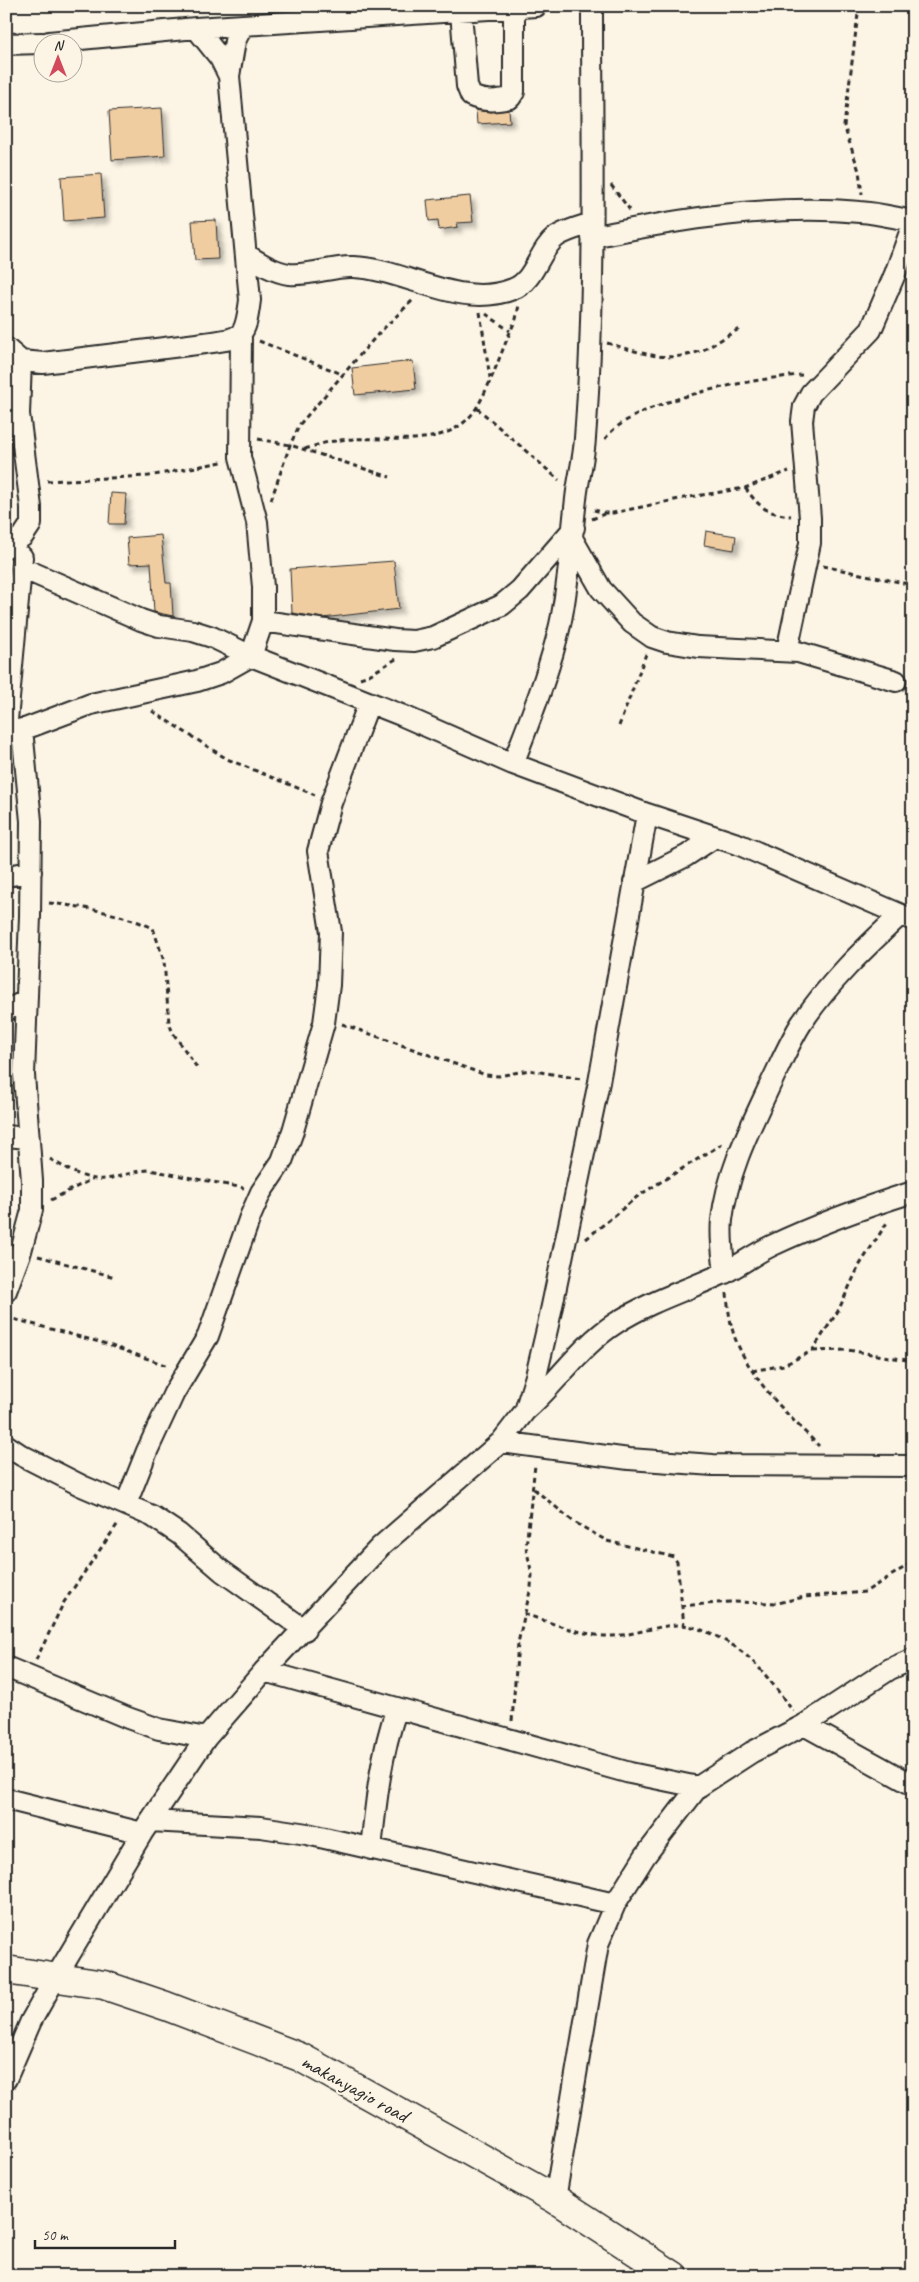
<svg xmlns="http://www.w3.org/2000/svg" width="919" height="2282" viewBox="0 0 919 2282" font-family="Caveat,sans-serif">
  <defs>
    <filter id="shadow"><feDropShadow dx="4.5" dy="4.5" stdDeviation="2.5" flood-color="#0004"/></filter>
  </defs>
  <rect width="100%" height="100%" fill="#fcf5e5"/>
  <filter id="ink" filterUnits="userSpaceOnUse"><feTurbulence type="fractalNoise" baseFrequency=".02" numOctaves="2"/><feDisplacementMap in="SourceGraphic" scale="10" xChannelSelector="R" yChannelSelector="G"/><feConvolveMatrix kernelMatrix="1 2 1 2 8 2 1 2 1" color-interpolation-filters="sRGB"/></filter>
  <g filter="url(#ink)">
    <path fill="#f0cda1" stroke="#2b2b2b" filter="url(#shadow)" d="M162 108 165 156 112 160 109 111Z
      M476 110 490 112 509 110 510 122 477 124Z
      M101 174 104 218 64 221 61 177Z
      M470 196 473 222 457 223 458 227 439 230 438 220 429 221 427 200Z
      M216 220 218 259 195 260 192 221Z
      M413 361 416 389 355 395 352 368Z
      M111 493 126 494 124 524H109Z
      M706 531 736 536 734 550 704 545Z
      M161 535 166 583H171L173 616 154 612 151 563 129 564 127 538Z
      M394 561 399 609 323 618 292 613 290 569Z"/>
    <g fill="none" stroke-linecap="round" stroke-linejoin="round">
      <g stroke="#2b2b2b" stroke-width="24">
        <path id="street" d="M461 12 467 86 471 96C484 102 496 101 510 98L514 92V8
          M196 28 220 58 229 76
          M49 42 196 28 536 6
          M6 44 42 43
          M592 237C680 219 770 204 860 212 878 213 896 218 913 221
          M247 255C260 263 274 272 289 274 311 276 332 266 353 267 406 269 460 310 513 289 535 281 538 251 556 237 566 230 580 227 592 223
          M6 348 21 361 43 363 205 343C243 338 245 339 250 300L229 76 235 41 243 25
          M573 540 601 589 632 623 652 637 667 642 698 647 798 652 896 681
          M6 547 23 536 31 524V507L19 414 21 361
          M22 568 141 620 159 626 193 631 212 637 251 656 401 715 513 764 647 814 740 845 913 920
          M263 621 395 640 414 641 433 637 502 605 520 590 574 528
          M787 651 810 543V518L802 421 804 406 811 393 871 330 895 274 913 224
          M6 731 22 557
          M6 736 91 704 197 681 221 673 251 656 263 621V587L257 522 240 457 241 335
          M513 764C530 719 549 673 560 625 569 584 571 541 576 499 578 479 584 459 585 438 596 295 592 150 592 6
          M6 876 31 872
          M634 882 686 856 715 837
          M6 1010 26 1001
          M6 1136 28 1138
          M725 1273C723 1255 720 1238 722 1220 727 1173 750 1128 770 1085 780 1065 789 1043 801 1024 828 983 864 949 900 915
          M6 1291 21 1251 32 1210V1181L24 1075 30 916 31 821 22 729
          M526 1410C557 1383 581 1345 616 1323 648 1302 687 1290 722 1274 739 1266 754 1254 771 1246 817 1224 865 1207 913 1192
          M501 1442 629 1459 713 1465 913 1466
          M6 1445 21 1455 82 1486 152 1516 179 1534 222 1571 305 1630
          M126 1504 147 1451 174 1393 208 1336 250 1217 261 1192 282 1161 293 1131 324 1023 329 985 331 932 318 851 331 803 369 703
          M6 1667 128 1718 159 1729 206 1738
          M264 1671 630 1773 698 1787
          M804 1725 913 1785
          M6 1799 142 1833
          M150 1821 261 1827 307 1834 615 1904
          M371 1849C376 1801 381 1753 397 1708
          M6 2079 31 2021 56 1977 142 1833 206 1738 264 1671 380 1547 501 1442 525 1411 536 1376 548 1325 599 1082 647 814
          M555 2199 598 1944 615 1904 645 1856 698 1787 752 1752 804 1725 890 1669 913 1659"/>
      </g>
      <g stroke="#2b2b2b" stroke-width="31">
        <path id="secondary" d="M6 1970 104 1985 166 2006 300 2057 555 2199 674 2276"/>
      </g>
      <path stroke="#2b2b2b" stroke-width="3" stroke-dasharray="5 4" stroke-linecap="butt" d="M859 6 844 126 859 171 862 194
        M611 185 630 210
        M480 312 490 378
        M486 314 510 331
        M259 341 342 374
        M607 343C643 353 669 365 705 349 717 343 729 334 741 328
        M477 408 559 480
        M258 439 290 445 390 477
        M605 439C632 400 755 378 802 375
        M305 449C315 446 325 442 335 441 381 432 447 456 477 407 493 380 502 348 516 319L519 305
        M47 481 149 476 222 462
        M745 488C760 507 765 513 791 516
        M271 500 290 445 300 424 379 333 414 299
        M594 510 605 513H613L684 498 745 488 789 471
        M592 519 604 514
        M823 566 913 585
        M360 678 369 675 396 659
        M152 711 227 759 315 795
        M619 726 646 654
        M49 903C85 907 119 913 153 928L164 961 169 1023 173 1033 198 1069
        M342 1024 486 1075 499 1076 529 1070 581 1079
        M50 1159C65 1168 86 1181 104 1179 120 1178 134 1170 150 1170L244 1188
        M51 1200 92 1179
        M586 1239 638 1196 722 1144
        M38 1256 115 1277
        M727 1293C728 1308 730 1324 735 1338 752 1381 787 1414 819 1446
        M6 1317 103 1343 168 1366
        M813 1351 848 1350 913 1361
        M752 1371 784 1365 812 1351 838 1311 859 1266 888 1221
        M534 1489 574 1522 607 1541 674 1557 677 1562 684 1625
        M681 1606 730 1602 778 1603 804 1597 865 1592 913 1562
        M524 1614C550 1622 578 1634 605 1636 630 1637 653 1626 677 1625 698 1624 735 1644 749 1658 766 1673 779 1693 793 1711
        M36 1660 64 1602 119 1522
        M512 1721 518 1643 531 1587 532 1575 526 1547 535 1465"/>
      <use href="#street" stroke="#fcf5e5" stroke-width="20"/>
      <use href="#secondary" stroke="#fcf5e5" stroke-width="28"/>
    </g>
  </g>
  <g text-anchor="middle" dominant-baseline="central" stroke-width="4.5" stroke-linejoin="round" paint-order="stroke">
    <g font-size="21" fill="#2b2b2b" stroke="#fcf5e5">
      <text transform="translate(355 2088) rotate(29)">makanyagio road</text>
    </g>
  </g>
  <rect width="919" height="2282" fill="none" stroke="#fcf5e5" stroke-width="25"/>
  <rect x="12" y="12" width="894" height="2257" fill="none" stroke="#2b2b2b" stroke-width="2" filter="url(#ink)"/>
  <g transform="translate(58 58)"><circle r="24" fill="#fcf5e5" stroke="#a8a49b"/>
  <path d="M0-4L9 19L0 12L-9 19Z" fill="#d1495b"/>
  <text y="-8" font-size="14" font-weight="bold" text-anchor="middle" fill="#2b2b2b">N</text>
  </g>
  <path d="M35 2240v8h140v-8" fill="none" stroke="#2b2b2b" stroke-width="2.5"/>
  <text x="42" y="2240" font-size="15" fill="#2b2b2b" stroke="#fcf5e5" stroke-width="4" paint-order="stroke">50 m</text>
</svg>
